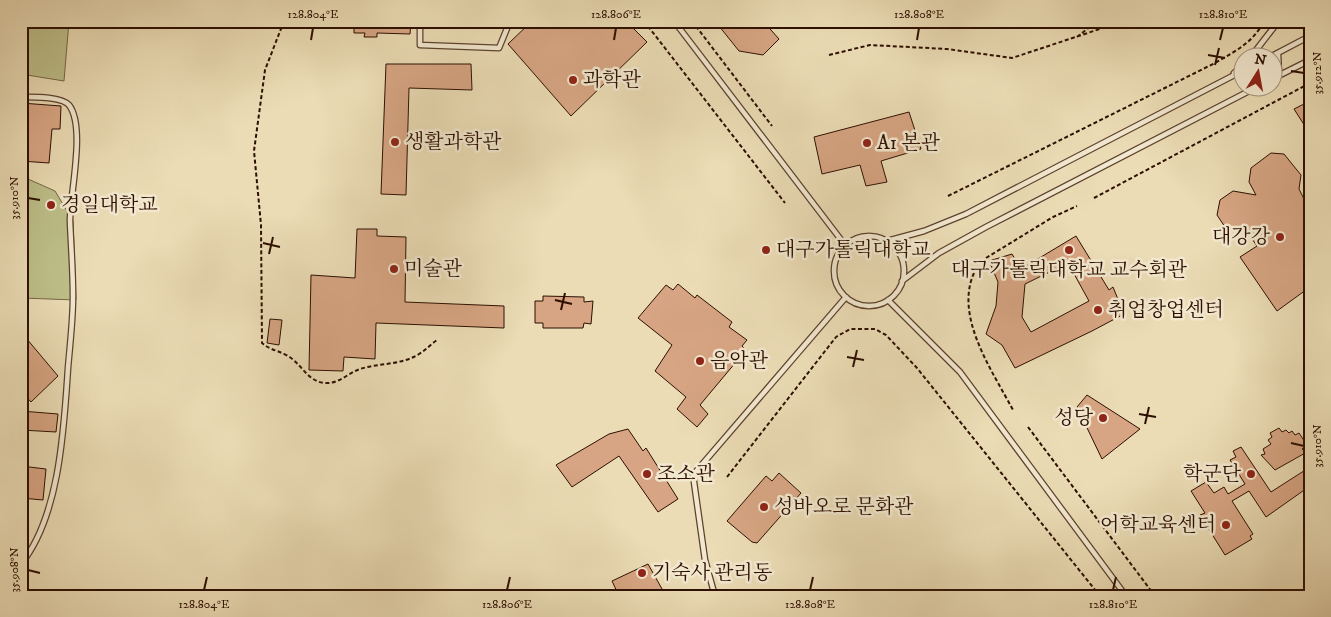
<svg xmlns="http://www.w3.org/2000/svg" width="1331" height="617" viewBox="0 0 1331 617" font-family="'IM FELL DW Pica','Noto Serif KR',serif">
  <rect width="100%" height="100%" fill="#ebdcb5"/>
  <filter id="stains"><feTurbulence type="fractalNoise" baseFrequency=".004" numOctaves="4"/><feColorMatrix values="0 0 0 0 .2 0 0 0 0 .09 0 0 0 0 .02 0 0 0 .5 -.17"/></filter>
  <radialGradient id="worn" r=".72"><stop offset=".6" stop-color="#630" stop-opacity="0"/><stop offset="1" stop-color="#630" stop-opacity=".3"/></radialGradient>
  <path fill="#bdbf89" stroke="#756745" d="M21 21H69L64 81 21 74Z
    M21 179H28L55 191 73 221 76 300 21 298Z"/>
  <path fill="#d7a583" stroke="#2d0f01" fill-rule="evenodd" d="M354 21H411L410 34 377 33V37H364L365 33H354Z
    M532 21H626L647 42 571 116 508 44Z
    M715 21H763L779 39 763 55 739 51Z
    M386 64H471L472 90 409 88 406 195 381 194Z
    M1310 101V134L1294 109Z
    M21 103 61 106 60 129H52L49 163 21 161Z
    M909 112 921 149 881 161 887 182 866 186 860 165 822 174 814 137Z
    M1271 153 1284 154 1301 175 1299 189 1306 203H1310V287L1277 311 1240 257 1257 246 1245 229 1225 227 1217 215 1220 200 1233 191 1256 195 1249 182 1251 168Z
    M357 229H377V236L406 237 405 302 504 306V328L376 323 375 359 344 357 343 371 309 370 311 275 355 278Z
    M1076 236 1109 290 1113 287 1124 314 1092 331 1015 368 1002 345 986 334 996 306 998 282 989 261 1012 254 1021 269ZM1068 263 1089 301 1031 332 1022 317 1025 284Z
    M678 284 695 298 697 295 732 322 729 327 747 340 742 346 746 350 700 405 708 414 697 427 677 409 686 397 655 371 672 345 638 318 666 285 673 290Z
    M543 296 584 297V302L593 301 591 324 584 323 583 328H543V323H535V301H543Z
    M270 319 282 320 279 345 267 343Z
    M21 332 58 376 31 402 21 391Z
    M1087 395 1140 429 1102 459 1077 407Z
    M21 411 58 414 56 432 21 430Z
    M1279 428 1282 432 1286 430 1289 433 1292 431 1295 435 1299 433 1307 445 1302 449 1307 452 1275 470 1261 455 1265 454 1263 449 1271 444 1268 440 1272 437 1270 433Z
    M628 429 643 451 646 448 678 499 658 512 619 456 572 487 556 465 609 434Z
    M1241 447 1271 492 1310 467V486L1266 517 1249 491 1232 501 1253 534 1250 536 1252 539 1225 555 1200 515 1205 513 1191 491 1206 482 1214 493 1224 487 1228 494 1245 484 1230 460 1236 457 1233 451Z
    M21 466 46 469 43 500 21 498Z
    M779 473 801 493 757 543 752 542 727 521 766 476 772 481Z
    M648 564 666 596H619L612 581Z"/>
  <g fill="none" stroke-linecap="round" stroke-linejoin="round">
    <g stroke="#5c422e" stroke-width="7">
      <path id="lane" d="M420 21V45L499 48 510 21
        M674 21 845 245
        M1278 53 1279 75
        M1250 58 1274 27 1275 21
        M1268 58 1310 36
        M1234 73 1244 64
        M1274 78 1310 60
        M21 97C33 97 61 96 69 105 86 127 70 193 70 221 71 246 73 271 73 296 73 320 70 344 68 368 64 427 60 516 21 564
        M834 271a35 35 0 1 1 70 0a35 35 0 1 1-70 0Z
        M887 241 924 231 966 214 1244 70
        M902 281 939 253 986 227 1255 88
        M888 300 960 372 1126 596
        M715 596 705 560 693 475 846 297"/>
    </g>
    <path stroke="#2d0f01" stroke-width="2" stroke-dasharray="4 2.5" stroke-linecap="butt" d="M284 21 265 70 254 151 261 225 262 343C270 350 277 350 286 355 301 362 307 382 325 383 339 384 348 373 360 369 379 363 402 365 419 354 426 350 431 344 437 340
      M644 21 785 203
      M692 21 772 126
      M1077 37 1097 21
      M829 55 870 45 947 49 1012 58 1124 21
      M948 196 1215 63C1234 52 1254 42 1264 21
      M1094 198 1310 83
      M986 258 1053 217 1077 206
      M974 273C954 317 993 372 1013 410
      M1028 427 1155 596
      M727 477 836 337 850 329H875L886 335 917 368 1100 596"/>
    <use href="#lane" stroke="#f2e8cf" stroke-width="4.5"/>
  </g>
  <path fill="none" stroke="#2d0f01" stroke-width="2" d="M311 40 313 28M614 40 616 28M917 40 919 28M1220 40 1223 28M1208 55 1225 58M1215 65 1219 48M1291 71 1304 73M28 198 40 200M263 243 280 247M269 254 273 237M555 300 572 304M561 310 565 293M847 357 864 360M853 367 857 350M1139 414 1156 417M1145 424 1149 407M1291 443 1304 446M28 570 40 573M204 590 207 577M507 590 510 577M810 590 813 577M1113 590 1116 577"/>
  <g fill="#8f2418" stroke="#f2e8cf" stroke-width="2">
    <circle cx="573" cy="80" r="5"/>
    <circle cx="395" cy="142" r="5"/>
    <circle cx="867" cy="143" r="5"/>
    <circle cx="51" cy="205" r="5"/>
    <circle cx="1280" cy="237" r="5"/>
    <circle cx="766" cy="250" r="5"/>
    <circle cx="1069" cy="250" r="5"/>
    <circle cx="394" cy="269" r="5"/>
    <circle cx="1098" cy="310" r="5"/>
    <circle cx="700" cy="361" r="5"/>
    <circle cx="1103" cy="418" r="5"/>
    <circle cx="647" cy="474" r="5"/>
    <circle cx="1251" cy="474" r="5"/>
    <circle cx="764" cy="507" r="5"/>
    <circle cx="1226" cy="525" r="5"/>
    <circle cx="642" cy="573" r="5"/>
  </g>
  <g text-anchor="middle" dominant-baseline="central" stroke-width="5" stroke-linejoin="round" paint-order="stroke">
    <g font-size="20" fill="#2d0f01" stroke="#f2e8cf" text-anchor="start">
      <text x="583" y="80">과학관</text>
      <text x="405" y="142">생활과학관</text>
      <text x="877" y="143">A1 본관</text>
      <text x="61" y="205">경일대학교</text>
      <text x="1270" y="237" text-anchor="end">대강강</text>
      <text x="776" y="250">대구가톨릭대학교</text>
      <text x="404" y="269">미술관</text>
      <text x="1069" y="270" text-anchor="middle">대구가톨릭대학교 교수회관</text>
      <text x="1108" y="310">취업창업센터</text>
      <text x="710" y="361">음악관</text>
      <text x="1093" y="418" text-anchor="end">성당</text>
      <text x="657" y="474">조소관</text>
      <text x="1241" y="474" text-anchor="end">학군단</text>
      <text x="774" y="507">성바오로 문화관</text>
      <text x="1216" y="525" text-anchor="end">어학교육센터</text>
      <text x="652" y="573">기숙사 관리동</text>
    </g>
  </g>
  <rect width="1331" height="617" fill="none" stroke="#ebdcb5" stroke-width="55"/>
  <g transform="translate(1258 72) rotate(11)"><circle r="24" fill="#f2e8cf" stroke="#a3917d"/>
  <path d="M0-4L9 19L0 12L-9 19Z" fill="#8f2418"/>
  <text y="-8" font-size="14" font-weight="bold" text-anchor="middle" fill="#2d0f01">N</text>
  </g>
  <rect x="28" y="28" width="1276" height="562" fill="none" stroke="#2d0f01" stroke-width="2"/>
  <g font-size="12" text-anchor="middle" fill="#2d0f01">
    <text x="313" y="18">128.804°E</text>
    <text x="616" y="18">128.806°E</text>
    <text x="919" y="18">128.808°E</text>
    <text x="1223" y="18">128.810°E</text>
    <text transform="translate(1317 73) rotate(-90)" y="4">35.912°N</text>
    <text transform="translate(14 198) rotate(-90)" y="4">35.910°N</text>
    <text transform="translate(1317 446) rotate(-90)" y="4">35.910°N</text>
    <text transform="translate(14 570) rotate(-90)" y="4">35.908°N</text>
    <text x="204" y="608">128.804°E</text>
    <text x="507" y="608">128.806°E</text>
    <text x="810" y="608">128.808°E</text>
    <text x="1113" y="608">128.810°E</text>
  </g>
  <rect width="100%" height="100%" filter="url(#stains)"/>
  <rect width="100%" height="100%" fill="url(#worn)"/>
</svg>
